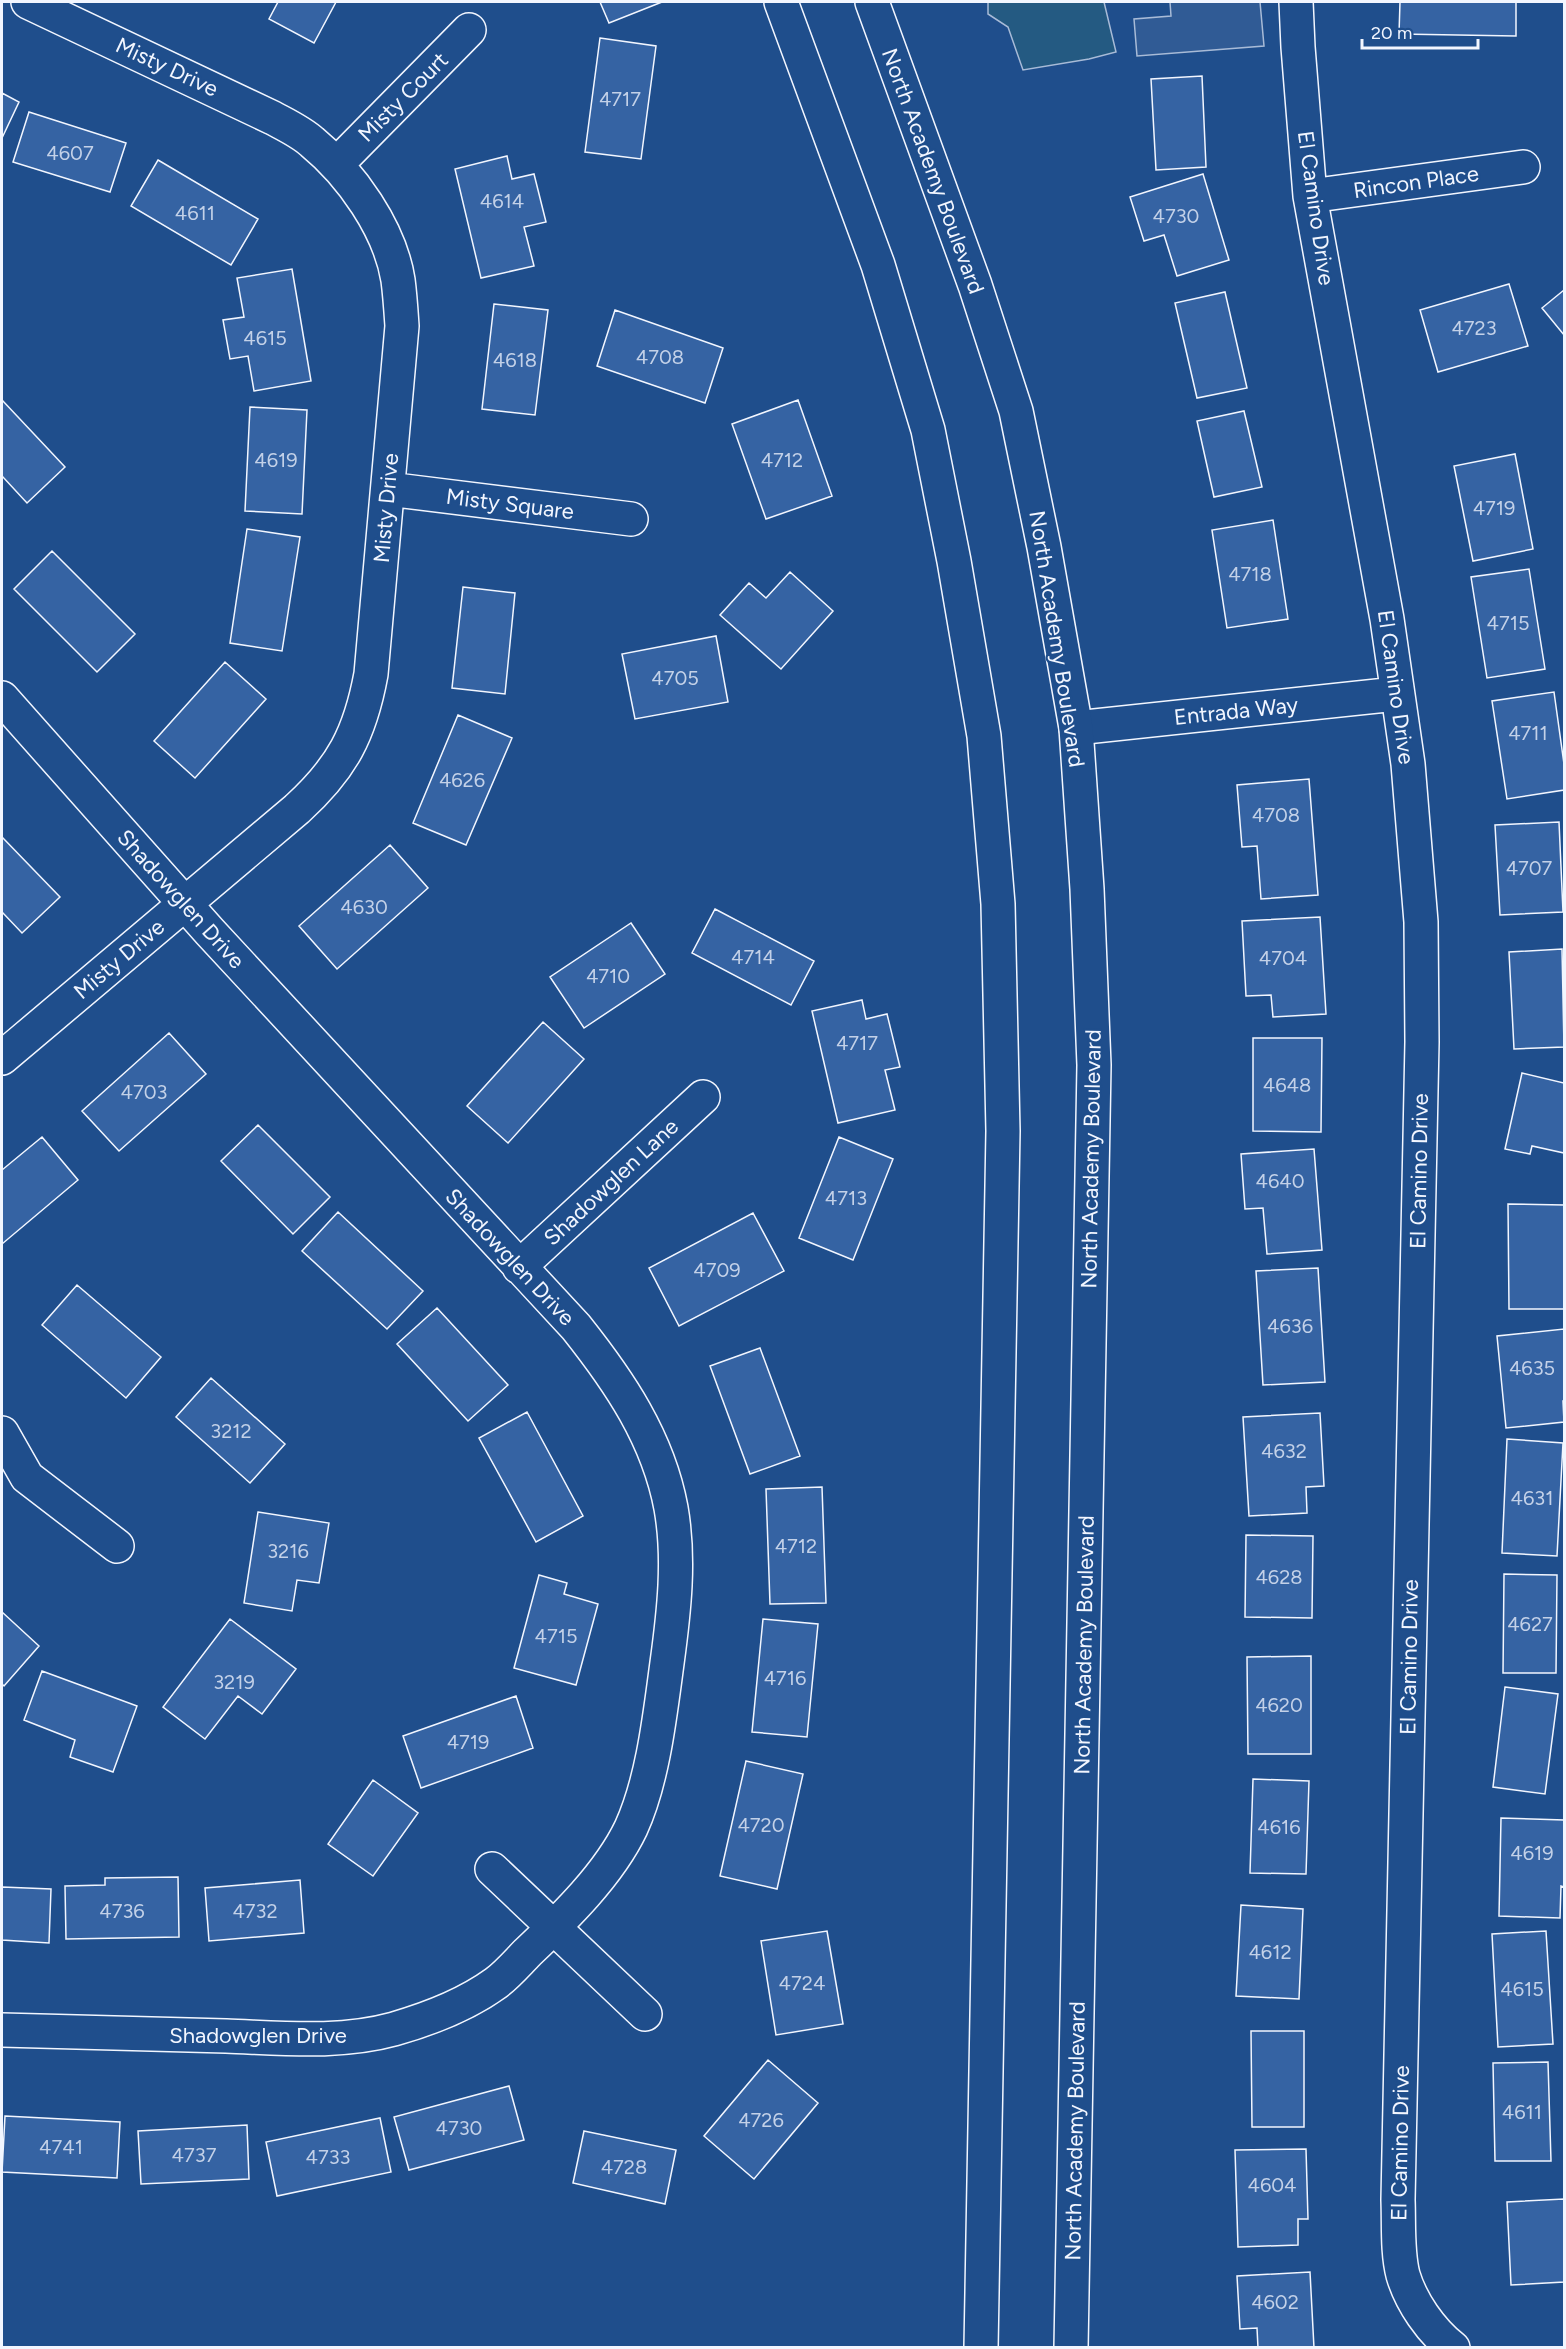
<svg xmlns="http://www.w3.org/2000/svg" width="1566" height="2349" viewBox="0 0 1566 2349" font-family="Figtree,sans-serif">
  <rect width="100%" height="100%" fill="#1f4e8c"/>
  <path fill="#245a82" stroke="#a8bbd7" stroke-width="1.5" d="M988 2H1104L1116 52 1089 59 1023 70 1008 27 988 14Z"/>
  <path fill="#305b95" stroke="#a8bbd7" stroke-width="1.5" d="M1170 2H1260L1264 46 1137 56 1134 19 1171 16Z"/>
  <path fill="#3563a3" stroke="#f2f6ff" stroke-width="1.5" d="M278 2H336L314 43 269 19Z
    M600 2H662L609 23Z
    M1400 2H1516V36L1399 34Z
    M600 38 656 46 641 159 585 152Z
    M1202 76 1206 167 1156 170 1151 79Z
    M2 93 19 102 2 138Z
    M29 112 126 143 110 192 13 162Z
    M507 156 512 179 534 174 546 222 524 227 534 266 481 278 455 169Z
    M158 160 258 219 231 265 131 206Z
    M1203 174 1229 260 1177 276 1164 235 1144 241 1130 197Z
    M292 269 311 381 254 391 248 356 230 359 223 320 244 317 237 278Z
    M1509 284 1528 346 1438 372 1420 310Z
    M1564 290V335L1542 308Z
    M1225 292 1247 388 1197 398 1175 303Z
    M494 304 548 310 535 415 482 409Z
    M615 310 723 348 705 403 597 366Z
    M2 400 65 467 27 503 2 476Z
    M798 400 832 496 766 519 732 424Z
    M250 407 307 410 302 514 245 511Z
    M1244 411 1262 487 1214 497 1197 421Z
    M1515 454 1533 549 1473 561 1454 466Z
    M1273 520 1288 619 1227 628 1212 530Z
    M247 529 300 537 282 651 230 643Z
    M52 551 135 634 97 672 14 589Z
    M1529 569 1545 669 1487 678 1471 577Z
    M790 572 833 611 781 669 720 615 749 583 766 598Z
    M463 587 515 593 505 694 452 688Z
    M716 636 728 702 635 719 622 654Z
    M225 662 266 699 195 778 154 741Z
    M1554 692 1564 764V790L1507 799 1492 701Z
    M458 715 512 738 466 845 413 823Z
    M1309 779 1318 895 1261 899 1257 846 1242 847 1237 785Z
    M1559 822 1563 912 1500 915 1495 825Z
    M2 837 60 897 22 933 2 912Z
    M390 845 428 888 337 969 299 926Z
    M715 909 814 961 791 1005 692 953Z
    M1320 917 1326 1014 1273 1017 1271 995 1246 996 1242 921Z
    M631 923 665 974 584 1028 550 977Z
    M1562 949 1564 1047 1514 1049 1509 952Z
    M862 1000 866 1019 887 1014 900 1067 885 1070 895 1110 838 1123 812 1011Z
    M543 1022 584 1059 508 1143 467 1106Z
    M169 1033 206 1074 119 1151 82 1111Z
    M1253 1038H1322L1321 1132 1253 1131Z
    M1522 1073 1564 1083V1153L1532 1146 1530 1154 1505 1149Z
    M258 1125 330 1197 293 1234 221 1161Z
    M42 1137 78 1180 2 1244V1170Z
    M839 1137 893 1159 853 1260 799 1238Z
    M1314 1149 1322 1250 1267 1254 1263 1208 1245 1209 1241 1154Z
    M1508 1204 1564 1205V1309H1509Z
    M338 1212 423 1291 387 1329 302 1251Z
    M753 1213 784 1271 679 1326 649 1268Z
    M1318 1268 1325 1382 1263 1385 1256 1271Z
    M77 1285 161 1357 126 1398 42 1325Z
    M437 1308 508 1385 468 1421 397 1344Z
    M1564 1329V1401H1563L1564 1422 1506 1428 1497 1336Z
    M760 1348 800 1456 750 1474 710 1366Z
    M211 1378 285 1444 250 1483 176 1417Z
    M527 1412 583 1516 536 1542 479 1438Z
    M1320 1413 1324 1486 1306 1487 1307 1513 1249 1516 1243 1417Z
    M1507 1439 1563 1443 1557 1556 1502 1553Z
    M822 1487 826 1603 770 1604 766 1489Z
    M258 1512 329 1523 319 1583 297 1580 292 1611 244 1603Z
    M1246 1535 1313 1536 1312 1618 1245 1617Z
    M1504 1574 1557 1575 1556 1673H1503Z
    M539 1575 567 1583 564 1594 598 1604 576 1685 514 1668Z
    M2 1612 39 1646 4 1686 2 1684Z
    M230 1619 296 1669 262 1714 238 1696 205 1739 163 1707Z
    M763 1619 818 1624 807 1737 752 1732Z
    M1311 1656V1754H1248L1247 1657Z
    M42 1671 137 1706 113 1772 70 1757 75 1740 24 1720Z
    M1505 1687 1558 1694 1545 1794 1493 1787Z
    M516 1696 533 1748 421 1788 403 1736Z
    M746 1761 803 1774 777 1889 720 1876Z
    M1253 1779 1309 1781 1306 1874 1250 1873Z
    M373 1780 418 1813 373 1876 328 1844Z
    M1501 1818 1564 1820V1887L1561 1886 1560 1918 1499 1916Z
    M178 1877 179 1937 66 1939 65 1886 105 1885V1878Z
    M300 1880 304 1933 209 1941 205 1888Z
    M2 1887 51 1889 49 1943 2 1940Z
    M1241 1905 1303 1909 1299 1999 1236 1996Z
    M827 1931 843 2024 776 2035 761 1941Z
    M1546 1931 1553 2044 1498 2047 1492 1934Z
    M1251 2031H1304V2127H1252Z
    M768 2060 818 2103 754 2179 704 2136Z
    M1548 2062 1551 2161H1495L1493 2063Z
    M509 2086 524 2140 409 2170 394 2117Z
    M5 2116 120 2122 117 2178 2 2172Z
    M380 2118 391 2172 277 2196 266 2142Z
    M247 2125 249 2179 141 2184 138 2131Z
    M584 2131 676 2150 665 2204 573 2183Z
    M1306 2149 1308 2219H1298V2245L1238 2247 1235 2150Z
    M1564 2199V2282L1511 2285 1507 2202Z
    M1310 2272 1314 2348H1258L1257 2328 1240 2329 1237 2276Z"/>
  <g fill="none" stroke-linecap="round" stroke-linejoin="round">
    <g stroke="#f2f6ff" stroke-width="36">
      <path id="street" d="M1296 2 1298 47 1310 196 1387 619 1408 764 1421 922 1422 1042 1398 2200C1399 2224 1397 2252 1403 2275 1411 2302 1431 2331 1453 2348
        M337 164 469 30
        M1310 196 1523 167
        M388 489 631 519
        M2 698 210 932 576 1327C619 1381 658 1438 671 1508 680 1559 674 1612 667 1663 660 1715 653 1780 631 1828 609 1874 565 1917 528 1952 518 1962 508 1974 496 1983 467 2004 429 2019 394 2029 340 2044 282 2038 226 2036 151 2034 76 2032 2 2030
        M1076 728 1396 694
        M2 1058 297 809C342 768 360 734 371 674L402 326C401 311 400 295 398 280 390 229 351 174 312 142 301 132 286 125 273 118L28 2
        M519 1267 703 1097
        M2 1433 27 1477 117 1546
        M492 1869 645 2014"/>
    </g>
    <g stroke="#f2f6ff" stroke-width="36">
      <path id="highway" d="M781 2 878 265 928 430 954 561 984 736 998 904 1003 1131 981 2348
        M872 2 975 285 1016 411 1044 547 1076 728 1087 889 1094 1065 1071 2348"/>
    </g>
    <use href="#street" stroke="#1f4e8c" stroke-width="33"/>
    <use href="#highway" stroke="#1f4e8c" stroke-width="33"/>
  </g>
  <g text-anchor="middle" dominant-baseline="central" stroke-width="4.5" stroke-linejoin="round" paint-order="stroke">
    <g font-size="20" fill="#c3d1e8">
      <text x="620" y="99">4717</text>
      <text x="70" y="153">4607</text>
      <text x="502" y="201">4614</text>
      <text x="195" y="213">4611</text>
      <text x="1176" y="216">4730</text>
      <text x="1474" y="328">4723</text>
      <text x="265" y="338">4615</text>
      <text x="660" y="357">4708</text>
      <text x="515" y="360">4618</text>
      <text x="276" y="460">4619</text>
      <text x="782" y="460">4712</text>
      <text x="1494" y="508">4719</text>
      <text x="1250" y="574">4718</text>
      <text x="1508" y="623">4715</text>
      <text x="675" y="678">4705</text>
      <text x="1528" y="733">4711</text>
      <text x="462" y="780">4626</text>
      <text x="1276" y="815">4708</text>
      <text x="1529" y="868">4707</text>
      <text x="364" y="907">4630</text>
      <text x="753" y="957">4714</text>
      <text x="1283" y="958">4704</text>
      <text x="608" y="976">4710</text>
      <text x="857" y="1043">4717</text>
      <text x="1287" y="1085">4648</text>
      <text x="144" y="1092">4703</text>
      <text x="1280" y="1181">4640</text>
      <text x="846" y="1198">4713</text>
      <text x="717" y="1270">4709</text>
      <text x="1290" y="1326">4636</text>
      <text x="1532" y="1368">4635</text>
      <text x="231" y="1431">3212</text>
      <text x="1284" y="1451">4632</text>
      <text x="1532" y="1498">4631</text>
      <text x="796" y="1546">4712</text>
      <text x="288" y="1551">3216</text>
      <text x="1279" y="1577">4628</text>
      <text x="1530" y="1624">4627</text>
      <text x="556" y="1636">4715</text>
      <text x="785" y="1678">4716</text>
      <text x="234" y="1682">3219</text>
      <text x="1279" y="1705">4620</text>
      <text x="468" y="1742">4719</text>
      <text x="761" y="1825">4720</text>
      <text x="1279" y="1827">4616</text>
      <text x="1532" y="1853">4619</text>
      <text x="122" y="1911">4736</text>
      <text x="255" y="1911">4732</text>
      <text x="1270" y="1952">4612</text>
      <text x="802" y="1983">4724</text>
      <text x="1522" y="1989">4615</text>
      <text x="1522" y="2112">4611</text>
      <text x="761" y="2120">4726</text>
      <text x="459" y="2128">4730</text>
      <text x="61" y="2147">4741</text>
      <text x="194" y="2155">4737</text>
      <text x="328" y="2157">4733</text>
      <text x="624" y="2167">4728</text>
      <text x="1272" y="2185">4604</text>
      <text x="1275" y="2302">4602</text>
    </g>
    <g font-size="22" fill="#f2f6ff" stroke="#1f4e8c">
      <text transform="translate(167 67) rotate(25)">Misty Drive</text>
      <text transform="translate(403 97) rotate(-45)">Misty Court</text>
      <text transform="translate(933 171) rotate(70)">North Academy Boulevard</text>
      <text transform="translate(1416 182) rotate(-8)">Rincon Place</text>
      <text transform="translate(1316 208) rotate(82)">El Camino Drive</text>
      <text transform="translate(510 504) rotate(7)">Misty Square</text>
      <text transform="translate(386 508) rotate(-85)">Misty Drive</text>
      <text transform="translate(1057 639) rotate(81)">North Academy Boulevard</text>
      <text transform="translate(1396 687) rotate(82)">El Camino Drive</text>
      <text transform="translate(1236 711) rotate(-6)">Entrada Way</text>
      <text transform="translate(181 899) rotate(48)">Shadowglen Drive</text>
      <text transform="translate(119 959) rotate(-40)">Misty Drive</text>
      <text transform="translate(1091 1159) rotate(-89)">North Academy Boulevard</text>
      <text transform="translate(1419 1171) rotate(-89)">El Camino Drive</text>
      <text transform="translate(611 1182) rotate(-43)">Shadowglen Lane</text>
      <text transform="translate(510 1257) rotate(47)">Shadowglen Drive</text>
      <text transform="translate(1084 1645) rotate(-89)">North Academy Boulevard</text>
      <text transform="translate(1409 1657) rotate(-89)">El Camino Drive</text>
      <text x="258" y="2035">Shadowglen Drive</text>
      <text transform="translate(1075 2131) rotate(-89)">North Academy Boulevard</text>
      <text transform="translate(1400 2143) rotate(-89)">El Camino Drive</text>
    </g>
  </g>
  <rect width="1566" height="2349" fill="none" stroke="#f2f6ff" stroke-width="6"/>
  <path d="M1362 39v9h116v-9" fill="none" stroke="#f2f6ff" stroke-width="3"/>
  <text x="1371" y="39" font-size="18" fill="#f2f6ff" stroke="#1f4e8c" stroke-width="4.5" paint-order="stroke">20 m</text>
</svg>
